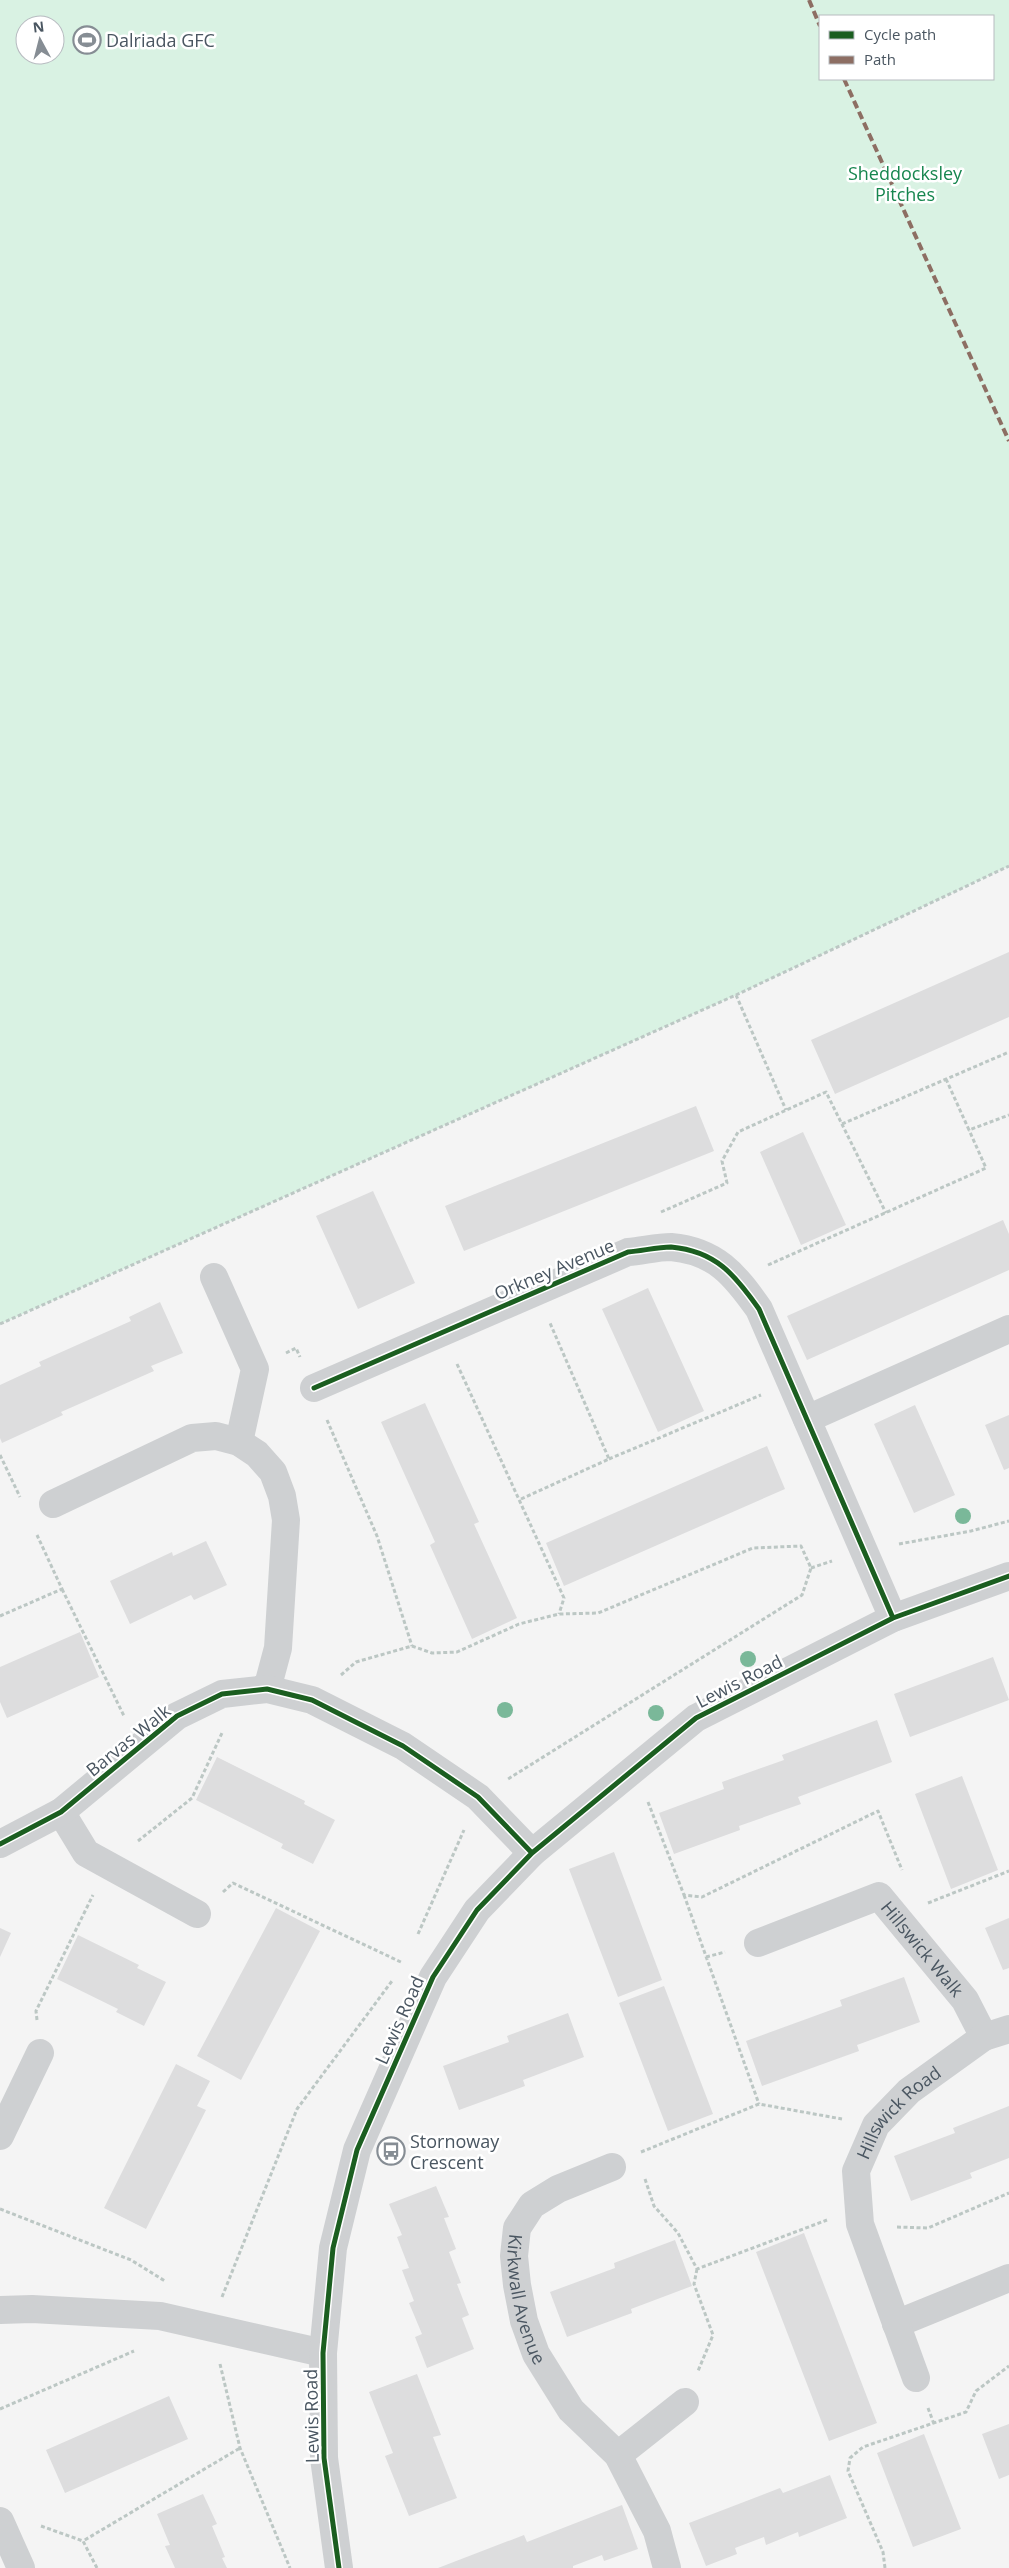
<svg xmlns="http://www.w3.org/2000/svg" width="1009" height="2568" viewBox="0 0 1009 2568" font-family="'Open Sans',sans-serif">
  <rect width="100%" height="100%" fill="#f4f4f4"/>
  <path fill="#d9f2e3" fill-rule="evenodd" d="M0 0H1009V866L736 995 0 1324ZM820 16H993V79H820ZM25 25H55V55H25Z"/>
  <path fill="#ddddde" d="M1009 952V1017L835 1094 811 1040Z
    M696 1106 714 1151 464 1251 445 1206Z
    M803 1132 846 1225 801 1245 760 1152Z
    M373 1191 415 1283 358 1309 316 1216Z
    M1003 1220 1009 1234V1270L807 1360 787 1316Z
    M648 1288 704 1411 658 1432 602 1309Z
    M160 1302 183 1353 151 1366 154 1371 61 1412 63 1415 2 1443 0 1438V1385L41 1366 39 1362 131 1321 129 1317Z
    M425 1403 479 1522 474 1524 517 1618 472 1639 430 1545 435 1542 381 1422Z
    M915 1405 955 1495 914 1513 874 1424Z
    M1009 1415V1468L1004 1470 985 1425Z
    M767 1446 785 1489 564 1586 546 1543Z
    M206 1541 227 1585 194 1600 191 1595 130 1624 110 1581 172 1552 173 1556Z
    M80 1632 99 1677 7 1718 0 1702V1667Z
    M993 1657 1009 1700 910 1737 894 1694Z
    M877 1720 892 1762 798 1797 801 1804 739 1826 740 1830 674 1854 659 1813 724 1789 722 1782 784 1760 782 1755Z
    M217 1757 305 1801 304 1804 335 1820 313 1864 281 1848 283 1844 196 1800Z
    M962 1776 998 1870 951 1889 915 1794Z
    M614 1852 662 1980 618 1997 569 1869Z
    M276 1908 320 1931 241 2080 197 2056Z
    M1009 1918V1968L1003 1970 985 1928Z
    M0 1928 11 1933 0 1957Z
    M78 1935 139 1965 137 1968 166 1982 144 2026 116 2012 118 2009 57 1979Z
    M904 1977 920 2022 857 2045 859 2051 762 2086 746 2041 842 2006 840 2000Z
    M664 1986 713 2114 668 2131 619 2003Z
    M568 2013 584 2057 523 2080 525 2086 459 2110 443 2066 509 2042 507 2036Z
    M176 2064 210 2081 197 2106 206 2110 146 2229 104 2208Z
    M1009 2106V2158L970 2173 972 2178 911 2201 894 2156 955 2133 953 2128Z
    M436 2186 449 2217 444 2218 456 2249 449 2252 461 2283 457 2284 469 2315 462 2318 474 2349 427 2368 415 2337 422 2334 409 2303 414 2301 402 2270 409 2268 397 2237 402 2235 389 2204Z
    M804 2233 877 2423 829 2441 756 2252Z
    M675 2240 692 2286 631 2309 632 2313 567 2337 550 2292 615 2268 614 2263Z
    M417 2374 441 2435 433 2437 457 2498 409 2516 385 2456 393 2453 369 2392Z
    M169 2396 188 2439 65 2493 46 2450Z
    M1009 2424V2475L999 2479 982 2434Z
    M924 2434 961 2529 913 2547 877 2453Z
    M830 2475 847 2518 799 2537 798 2532 766 2545 764 2537 735 2548 737 2554 706 2566 689 2523 780 2488 783 2493Z
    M203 2494 217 2524 212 2526 225 2557 222 2558 227 2568H175L165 2546 170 2545 157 2514Z
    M622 2505 638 2549 604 2561 602 2555 573 2566V2568H438L524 2535 527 2542Z"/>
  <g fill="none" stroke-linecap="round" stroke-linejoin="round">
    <path stroke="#bcc7c4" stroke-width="3" stroke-dasharray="4 2.5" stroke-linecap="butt" d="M736 995 786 1110
      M946 1079 969 1130 1009 1115
      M842 1124 1009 1052
      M661 1212 727 1183 722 1161 738 1132 826 1092 886 1213
      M768 1265 986 1168 969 1130
      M0 1324 736 995 1009 866
      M286 1353 296 1348 300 1357
      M457 1364 564 1598 559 1614
      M327 1420 377 1536 412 1646
      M0 1455 20 1497
      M609 1459 761 1395
      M521 1499 609 1459 550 1323
      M899 1544 971 1531 1009 1521
      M811 1568 832 1561
      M62 1589 124 1716
      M0 1616 62 1589 37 1535
      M341 1675 356 1662 412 1646 432 1653 457 1652 519 1624 559 1614 598 1613 753 1548 801 1546 811 1568 802 1595 508 1779
      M648 1802 684 1895 702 1897 878 1811 902 1870
      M138 1841 192 1798 222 1733
      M223 1892 233 1883 403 1963
      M684 1895 759 2104
      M928 1903 1009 1871
      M418 1934 464 1830
      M706 1957 725 1952
      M37 2020 36 2011 93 1895
      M641 2152 759 2104 842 2119
      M645 2179 654 2206 678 2233 697 2269 827 2220
      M0 2209 131 2260 165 2281
      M897 2227 928 2228 1009 2193
      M697 2269 694 2284 713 2335 698 2371
      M222 2297 297 2109 392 1981
      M220 2364 240 2448 290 2568
      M928 2408 934 2424
      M0 2409 134 2351
      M41 2526 83 2541
      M97 2568 83 2541 240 2448
      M885 2568 883 2552 848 2471 850 2458 863 2447 966 2412 976 2391 1009 2366"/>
    <g stroke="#ced0d2" stroke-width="28">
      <path d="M214 1277 255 1369 239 1442"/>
      <path d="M314 1388 628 1252C642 1251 657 1247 671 1247 716 1251 735 1275 759 1309L893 1618"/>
      <path d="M807 1419 1009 1329"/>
      <path d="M53 1504 192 1438 216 1436 239 1442 257 1454 273 1472 282 1496 286 1520 278 1648 267 1689"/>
      <path d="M61 1812 86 1853 197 1914"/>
      <path d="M0 1844 61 1812 177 1716 222 1694 267 1689 312 1700 403 1746 478 1797 532 1853"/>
      <path id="s1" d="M758 1943 879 1896 965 2000 984 2037"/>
      <path d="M0 2136 40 2053"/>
      <path id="s2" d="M612 2167 558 2189 532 2205 517 2228 514 2256 517 2285 524 2321 536 2354 571 2410 618 2455 657 2531 667 2568"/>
      <path d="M0 2310 32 2309 160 2316 323 2353"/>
      <path d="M896 2324 1009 2278"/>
      <path id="s3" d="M916 2378 860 2224 856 2171 876 2125 909 2091 984 2037 1009 2029"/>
      <path d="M618 2455 685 2402"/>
      <path d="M0 2521 21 2568"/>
      <path d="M339 2568 324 2458 323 2353 333 2248 357 2150 433 1977 477 1910 532 1853 696 1718 893 1618 1009 1576"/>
    </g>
    <path stroke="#8d6e63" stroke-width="4" stroke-dasharray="8 4" stroke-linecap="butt" d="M809 0 820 26
      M844 79 1009 441"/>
    <g stroke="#fff" stroke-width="8">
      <path id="cycleway" d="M314 1388 628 1252C642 1251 657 1247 671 1247 716 1251 735 1275 759 1309L893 1618
        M0 1844 61 1812 177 1716 222 1694 267 1689 312 1700 403 1746 478 1797 532 1853
        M339 2568 324 2458 323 2353 333 2248 357 2150 433 1977 477 1910 532 1853 696 1718 893 1618 1009 1576"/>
    </g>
    <use href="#cycleway" stroke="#1b5e20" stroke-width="5"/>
  </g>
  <g fill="#7ab899">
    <circle cx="963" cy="1516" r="8"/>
    <circle cx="748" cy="1659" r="8"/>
    <circle cx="505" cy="1710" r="8"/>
    <circle cx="656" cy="1713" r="8"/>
  </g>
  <defs>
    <g id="stadium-ring" transform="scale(1.4375)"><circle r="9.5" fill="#fff" stroke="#868d94" stroke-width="1.5"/><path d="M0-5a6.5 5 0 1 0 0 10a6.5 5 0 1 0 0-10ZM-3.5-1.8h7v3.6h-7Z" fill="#868d94"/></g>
    <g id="bus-ring" transform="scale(1.4375)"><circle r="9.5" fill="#fff" stroke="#868d94" stroke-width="1.5"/><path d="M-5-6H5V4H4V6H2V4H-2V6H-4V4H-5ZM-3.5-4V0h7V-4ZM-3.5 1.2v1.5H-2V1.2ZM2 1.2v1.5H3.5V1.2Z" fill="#868d94"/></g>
  </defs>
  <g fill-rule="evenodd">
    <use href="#stadium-ring" x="87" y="40"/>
    <use href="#bus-ring" x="391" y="2151"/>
  </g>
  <g text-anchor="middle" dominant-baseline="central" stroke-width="5" stroke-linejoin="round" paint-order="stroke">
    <g font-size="18" fill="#4a5661" stroke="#fff" text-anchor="start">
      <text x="106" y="40">Dalriada GFC</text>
      <text x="410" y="2141">Stornoway<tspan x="410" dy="21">Crescent</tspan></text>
    </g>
    <g font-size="18" fill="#17864f" stroke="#fff">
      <text x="905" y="173">Sheddocksley<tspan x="905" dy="21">Pitches</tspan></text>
    </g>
    <g font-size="18" fill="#4a5661" stroke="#fff">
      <text transform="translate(554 1269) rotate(-23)">Orkney Avenue</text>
      <text transform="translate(739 1681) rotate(-27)">Lewis Road</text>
      <text transform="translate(128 1740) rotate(-39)">Barvas Walk</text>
      <text stroke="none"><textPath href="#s1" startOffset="198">Hillswick Walk</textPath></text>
      <text transform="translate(399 2020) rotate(-66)">Lewis Road</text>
      <text stroke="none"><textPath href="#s3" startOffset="291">Hillswick Road</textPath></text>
      <text stroke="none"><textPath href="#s2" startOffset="189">Kirkwall Avenue</textPath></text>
      <text transform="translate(311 2416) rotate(-91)">Lewis Road</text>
    </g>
  </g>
  <rect x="819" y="15" width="175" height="65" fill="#ffffff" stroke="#b7bbc0"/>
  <rect x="829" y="31" width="25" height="8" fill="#1b5e20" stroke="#b7bbc0"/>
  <text x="864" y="40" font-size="15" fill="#4a5661">Cycle path</text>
  <rect x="829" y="56" width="25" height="8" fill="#8d6e63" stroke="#b7bbc0"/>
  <text x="864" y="65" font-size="15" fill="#4a5661">Path</text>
  <g transform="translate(40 40) rotate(353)"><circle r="24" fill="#ffffff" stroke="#b7bbc0"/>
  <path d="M0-4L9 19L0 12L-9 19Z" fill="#868d94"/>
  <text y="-8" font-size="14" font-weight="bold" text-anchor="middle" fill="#4a5661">N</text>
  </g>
</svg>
